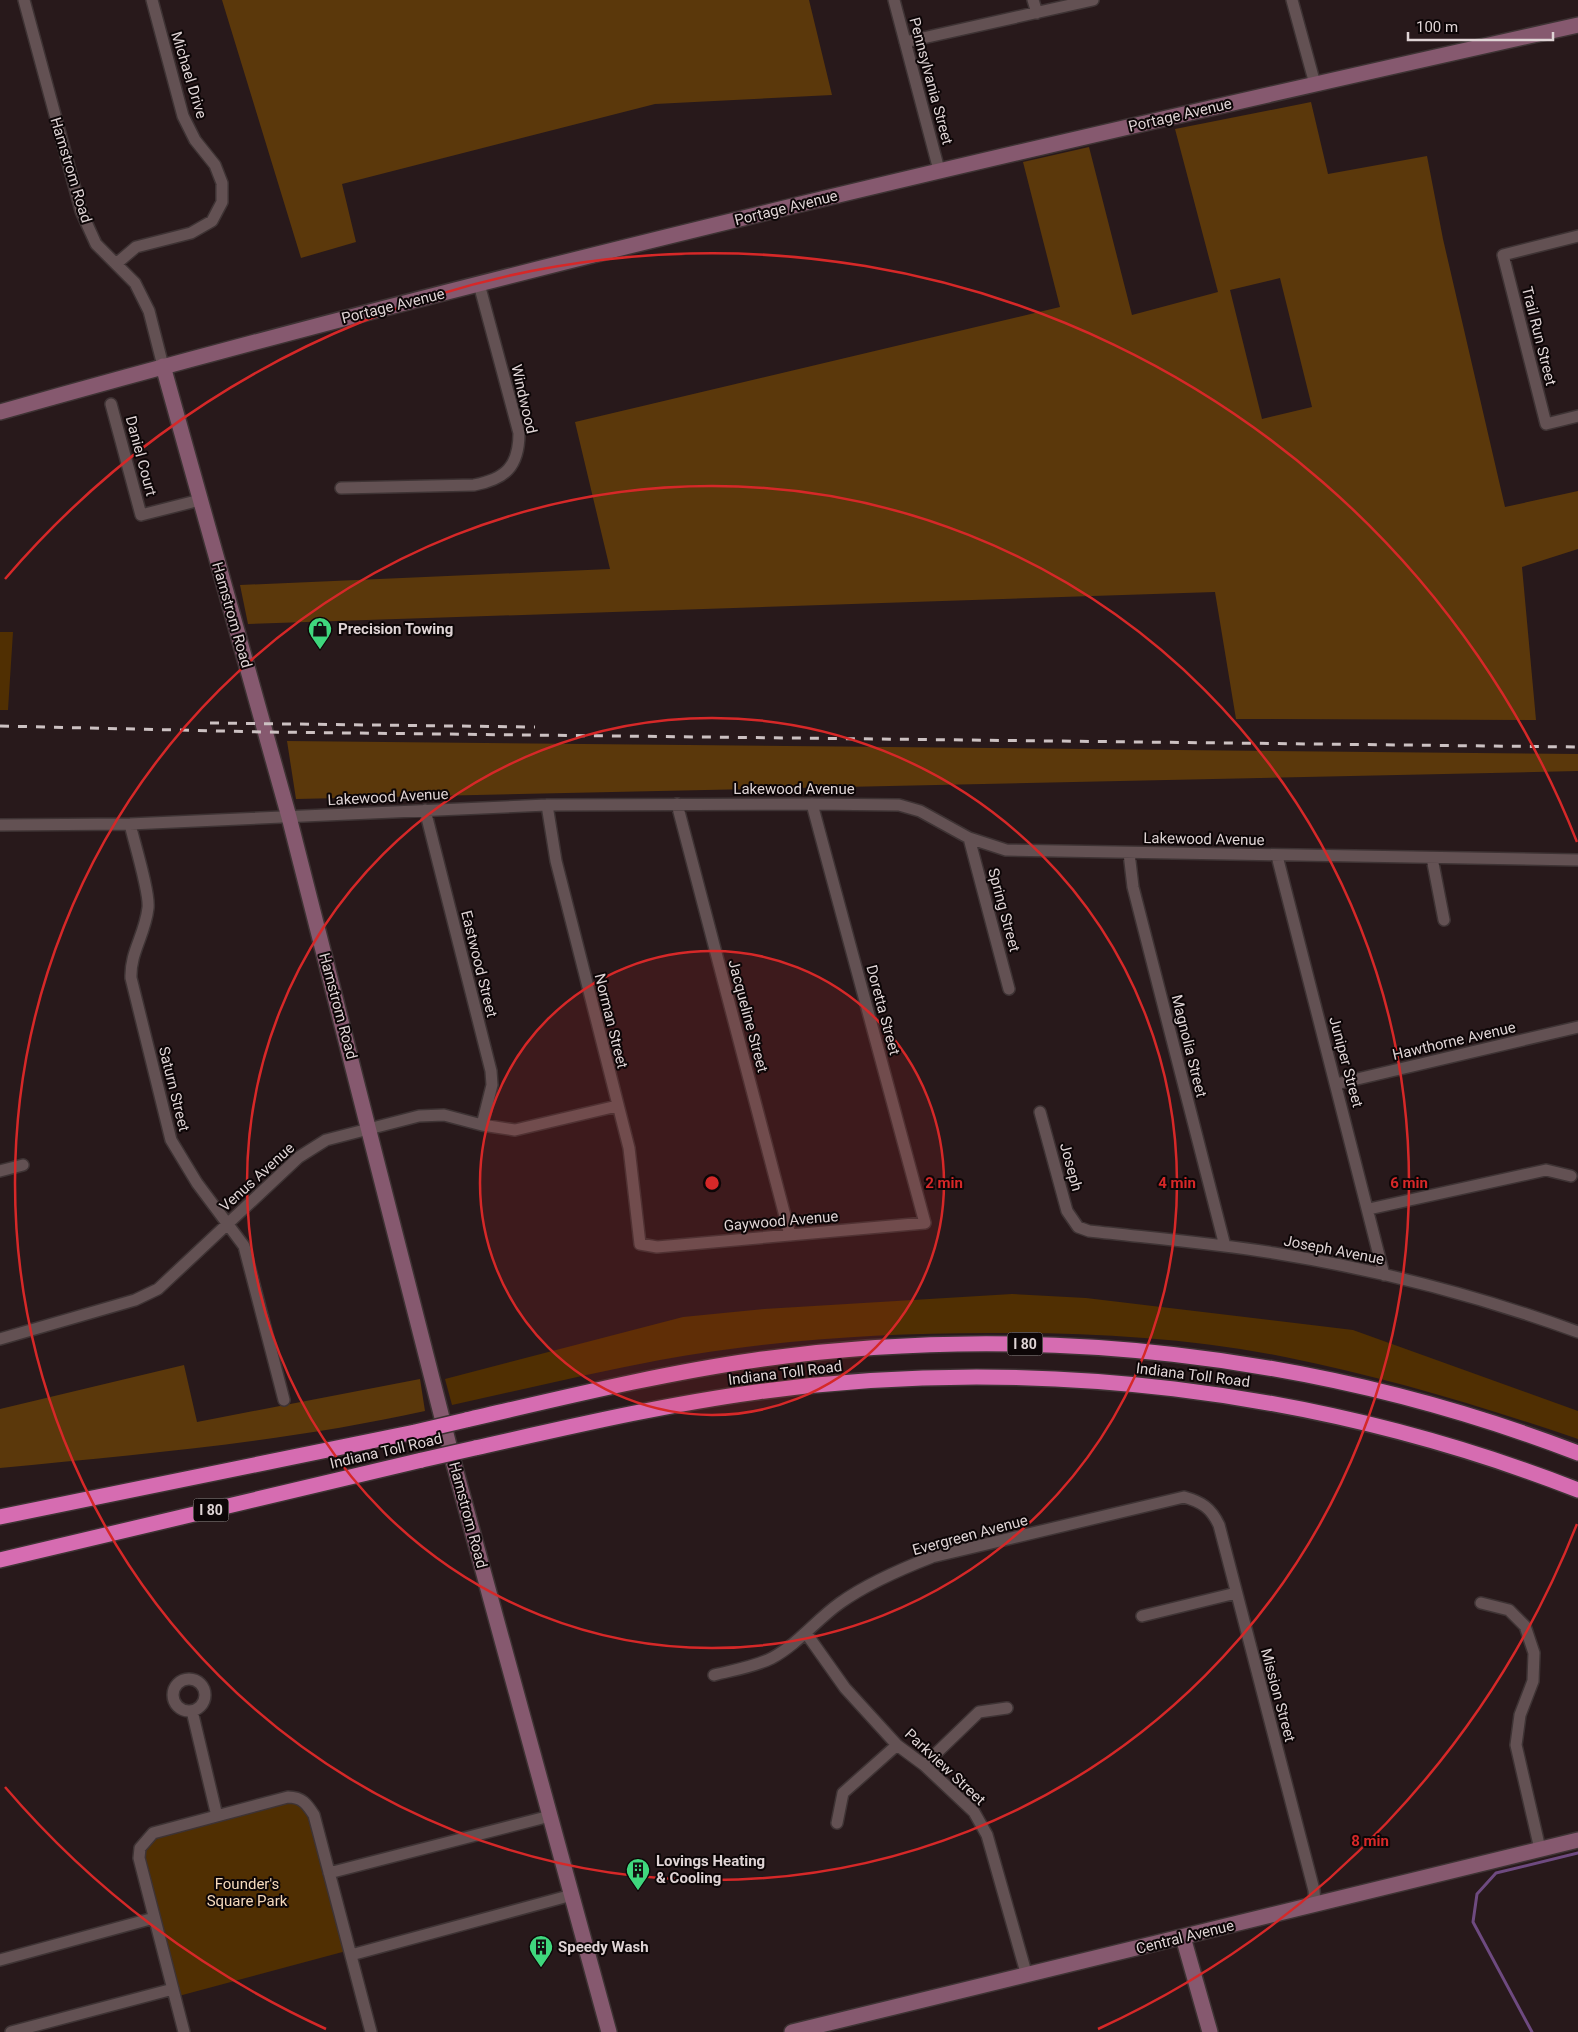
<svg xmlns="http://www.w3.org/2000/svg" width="1578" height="2032" viewBox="0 0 1578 2032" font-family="Roboto,sans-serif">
  <rect width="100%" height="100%" fill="#28191b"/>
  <path fill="#502f02" d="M0 632H13L8 710H0Z
    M1012 1294 1086 1298 1353 1330 1578 1411V1439C1481 1406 1385 1377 1285 1357 1195 1339 1101 1333 1010 1333 893 1332 775 1339 660 1360 591 1373 521 1390 452 1405L445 1379 683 1317 764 1309Z
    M288 1797 307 1803 350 1950 175 1997 140 1848 147 1839Z"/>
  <path fill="#5b380b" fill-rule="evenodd" d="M222 0H809L832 95 655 104 342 184 356 242 301 258Z
    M1311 102 1328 174 1427 156 1443 239 1505 507 1578 491V549L1522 567 1536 720 1236 719 1215 592 248 624 240 585 610 569 575 422 1060 307 1023 162 1089 147 1132 315 1218 292 1175 129ZM1280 278 1312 407 1262 419 1230 290Z
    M287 741 1578 754V771L296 799Z
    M184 1365 197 1422 420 1379 425 1411C285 1442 142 1454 0 1468V1409Z"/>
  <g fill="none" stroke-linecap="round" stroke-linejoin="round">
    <path stroke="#6e4a80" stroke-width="3" d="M1532 2032 1473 1922 1477 1894 1496 1873 1578 1853"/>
    <g stroke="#3e3334" stroke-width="14">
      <path id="street" d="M24 0 81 211 96 244 135 283 149 311 163 366
        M894 0 939 170
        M1033 0 1037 13
        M1292 0 1315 84
        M905 42 1093 0
        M1578 236 1503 255 1546 424 1578 416
        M116 264 136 247 191 233 212 221 222 202V183L215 165 195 140 183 116 152 0
        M111 404 141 515 200 500
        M341 488 474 485C505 479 519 467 519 433L479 284
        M677 804 790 1235
        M547 805 556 861 629 1148 640 1244 657 1247 925 1223 812 804
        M425 810 491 1071 492 1085 482 1125
        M130 824C134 842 150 893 148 908 145 935 130 952 131 978L171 1140 197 1183 244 1246 284 1400
        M0 825 130 824 547 805 812 804 899 805 920 811 969 838 1006 850 1578 860
        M969 838 1009 989
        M1129 853 1133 887 1225 1246
        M1277 856 1384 1275
        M1432 858 1444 920
        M1336 1084 1578 1027
        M1040 1112 1067 1211 1078 1227 1089 1231C1151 1238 1212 1243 1274 1253 1374 1269 1482 1297 1578 1332
        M0 1171 23 1165
        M1369 1209 1546 1170 1571 1176
        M0 1339 135 1300 158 1289 299 1157 326 1140 419 1116 444 1115 482 1125 515 1130 617 1106
        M1481 1603 1509 1610 1525 1626 1534 1653 1533 1681 1520 1715 1516 1745 1540 1849
        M1142 1616 1236 1593
        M806 1633 845 1688 897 1745 924 1765 974 1812 987 1835 1027 1976
        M714 1675C733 1670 754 1667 772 1658 798 1644 816 1620 840 1603 868 1583 901 1569 932 1557L1184 1497C1202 1502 1211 1508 1219 1525L1314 1890 1315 1904
        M173 1695a16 16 0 1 1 32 0a16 16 0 1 1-32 0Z
        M192 1711 217 1816
        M924 1765 979 1712 1007 1708
        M837 1823 843 1793 897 1745
        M329 1873 550 1816
        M351 1955 572 1895
        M0 1960 154 1918
        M11 2032 173 1989
        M184 2032 139 1858 140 1848 153 1833 288 1797C302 1797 307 1804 314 1815L371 2032"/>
    </g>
    <g stroke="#3e3334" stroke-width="18">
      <path id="secondary" d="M163 366 289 817 452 1457 609 2032
        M0 412C521 265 1049 143 1578 25
        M1183 1937 1210 2032
        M792 2032 1578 1840"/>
    </g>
    <g stroke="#3e3334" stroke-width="18">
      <path id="highway" d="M466 1420C562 1398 658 1374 756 1360 1032 1321 1318 1353 1578 1453
        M475 1448C569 1427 662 1405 757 1392 1033 1354 1319 1389 1578 1490
        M0 1517 415 1432
        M0 1560 422 1460"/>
    </g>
    <use href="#street" stroke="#635153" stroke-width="11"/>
    <use href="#secondary" stroke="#86596f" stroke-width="15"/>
    <use href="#highway" stroke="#d66cb1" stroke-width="15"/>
    <path stroke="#ccc1c2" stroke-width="3" stroke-dasharray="9 9" stroke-linecap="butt" d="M210 723 535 727
      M0 726 265 732 1578 747"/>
    <g stroke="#3e3334" stroke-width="18" stroke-linecap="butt">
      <path id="highway-bridge" d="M415 1432 466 1420
        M422 1460 475 1448"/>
    </g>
    <use href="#highway-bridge" stroke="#d66cb1" stroke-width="15"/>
  </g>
  <circle cx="712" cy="1183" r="232" fill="#d62828" fill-opacity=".12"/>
  <g fill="none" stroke="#d62828" stroke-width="2.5">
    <circle cx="712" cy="1183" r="232"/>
    <circle cx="712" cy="1183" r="465"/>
    <circle cx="712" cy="1183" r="697"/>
    <path d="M1577 1524A930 930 0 0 1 1098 2029M326 2029A930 930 0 0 1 5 1787M5 579A930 930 0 0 1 1577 842"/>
  </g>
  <defs>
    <g id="shop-pin" transform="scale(1.25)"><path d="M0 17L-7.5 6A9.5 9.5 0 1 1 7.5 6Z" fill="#3fd77d" stroke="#0d0607"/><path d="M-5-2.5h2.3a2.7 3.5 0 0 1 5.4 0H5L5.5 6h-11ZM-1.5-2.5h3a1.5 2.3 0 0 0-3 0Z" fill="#111"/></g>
    <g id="building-pin" transform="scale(1.25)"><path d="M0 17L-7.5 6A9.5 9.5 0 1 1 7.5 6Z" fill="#3fd77d" stroke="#0d0607"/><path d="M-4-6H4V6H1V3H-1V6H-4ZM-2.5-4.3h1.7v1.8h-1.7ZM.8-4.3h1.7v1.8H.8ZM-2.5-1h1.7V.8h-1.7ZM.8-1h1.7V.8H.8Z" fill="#111"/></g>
  </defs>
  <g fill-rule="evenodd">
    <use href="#shop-pin" x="320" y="629"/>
    <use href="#building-pin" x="638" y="1870"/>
    <use href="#building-pin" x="541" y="1947"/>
  </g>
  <g text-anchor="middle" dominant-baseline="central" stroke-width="4" stroke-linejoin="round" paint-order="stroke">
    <g fill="#0d0607" stroke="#a09697" stroke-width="1">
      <rect x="1007.5" y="1332.5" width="35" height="23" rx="4"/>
      <rect x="193.5" y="1498.5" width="35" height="23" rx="4"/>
    </g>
    <g font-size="14" font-weight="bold" fill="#dfd4d5">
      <text x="1025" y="1344">I 80</text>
      <text x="211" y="1510">I 80</text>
    </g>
    <g font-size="15" fill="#dfd4d5" stroke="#0d0607">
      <text transform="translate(189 75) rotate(73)">Michael Drive</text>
      <text transform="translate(931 81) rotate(75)">Pennsylvania Street</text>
      <text transform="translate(1180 115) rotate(-13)">Portage Avenue</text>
      <text transform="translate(71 170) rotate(73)">Hamstrom Road</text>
      <text transform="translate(786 208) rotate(-14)">Portage Avenue</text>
      <text transform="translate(393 306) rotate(-14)">Portage Avenue</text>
      <text transform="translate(1539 336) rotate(76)">Trail Run Street</text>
      <text transform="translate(524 399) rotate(77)">Windwood</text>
      <text transform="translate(141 456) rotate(75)">Daniel Court</text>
      <text transform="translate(232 615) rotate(74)">Hamstrom Road</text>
      <text x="794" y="789">Lakewood Avenue</text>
      <text transform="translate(388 797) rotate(-3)">Lakewood Avenue</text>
      <text transform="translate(1204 839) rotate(1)">Lakewood Avenue</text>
      <text transform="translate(1004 910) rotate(75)">Spring Street</text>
      <text transform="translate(479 964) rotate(76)">Eastwood Street</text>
      <text transform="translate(338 1006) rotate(75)">Hamstrom Road</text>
      <text transform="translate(883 1010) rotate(75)">Doretta Street</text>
      <text transform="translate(748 1016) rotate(75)">Jacqueline Street</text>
      <text transform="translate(611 1021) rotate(76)">Norman Street</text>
      <text transform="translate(1454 1041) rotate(-13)">Hawthorne Avenue</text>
      <text transform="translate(1189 1046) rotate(76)">Magnolia Street</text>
      <text transform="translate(1346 1062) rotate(75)">Juniper Street</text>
      <text transform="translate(174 1089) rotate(76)">Saturn Street</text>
      <text transform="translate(1071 1167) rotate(75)">Joseph</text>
      <text transform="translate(257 1177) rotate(-42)">Venus Avenue</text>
      <text transform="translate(781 1221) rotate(-5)">Gaywood Avenue</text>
      <text transform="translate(1334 1250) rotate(11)">Joseph Avenue</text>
      <text transform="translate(785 1373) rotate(-7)">Indiana Toll Road</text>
      <text transform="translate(1193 1375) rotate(7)">Indiana Toll Road</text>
      <text transform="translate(386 1451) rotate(-13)">Indiana Toll Road</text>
      <text transform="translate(468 1515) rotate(75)">Hamstrom Road</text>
      <text transform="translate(970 1535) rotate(-15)">Evergreen Avenue</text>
      <text transform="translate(1278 1695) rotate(75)">Mission Street</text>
      <text transform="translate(945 1767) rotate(43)">Parkview Street</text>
      <text transform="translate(1185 1937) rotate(-14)">Central Avenue</text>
    </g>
    <g font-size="15" font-weight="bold" fill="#dfd4d5" stroke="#0d0607" text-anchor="start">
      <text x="338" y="629">Precision Towing</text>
      <text x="656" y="1861">Lovings Heating<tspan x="656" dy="17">&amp; Cooling</tspan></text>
      <text x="558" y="1947">Speedy Wash</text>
    </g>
    <g font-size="15" fill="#f6dabd" stroke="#0d0607">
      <text x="247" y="1884">Founder's<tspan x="247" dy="17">Square Park</tspan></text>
    </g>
  </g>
  <circle cx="712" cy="1183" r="8" fill="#d62828" stroke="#0d0607" stroke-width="2.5"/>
  <g font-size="15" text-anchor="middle" font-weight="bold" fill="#d62828" stroke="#0d0607" stroke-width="4" stroke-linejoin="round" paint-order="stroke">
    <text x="944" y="1188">2 min</text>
    <text x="1177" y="1188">4 min</text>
    <text x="1409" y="1188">6 min</text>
    <text x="1370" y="1846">8 min</text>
  </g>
  <path d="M1408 32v8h145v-8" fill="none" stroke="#dfd4d5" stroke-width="2.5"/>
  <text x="1416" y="32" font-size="15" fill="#dfd4d5" stroke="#0d0607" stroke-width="4" paint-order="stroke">100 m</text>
</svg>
